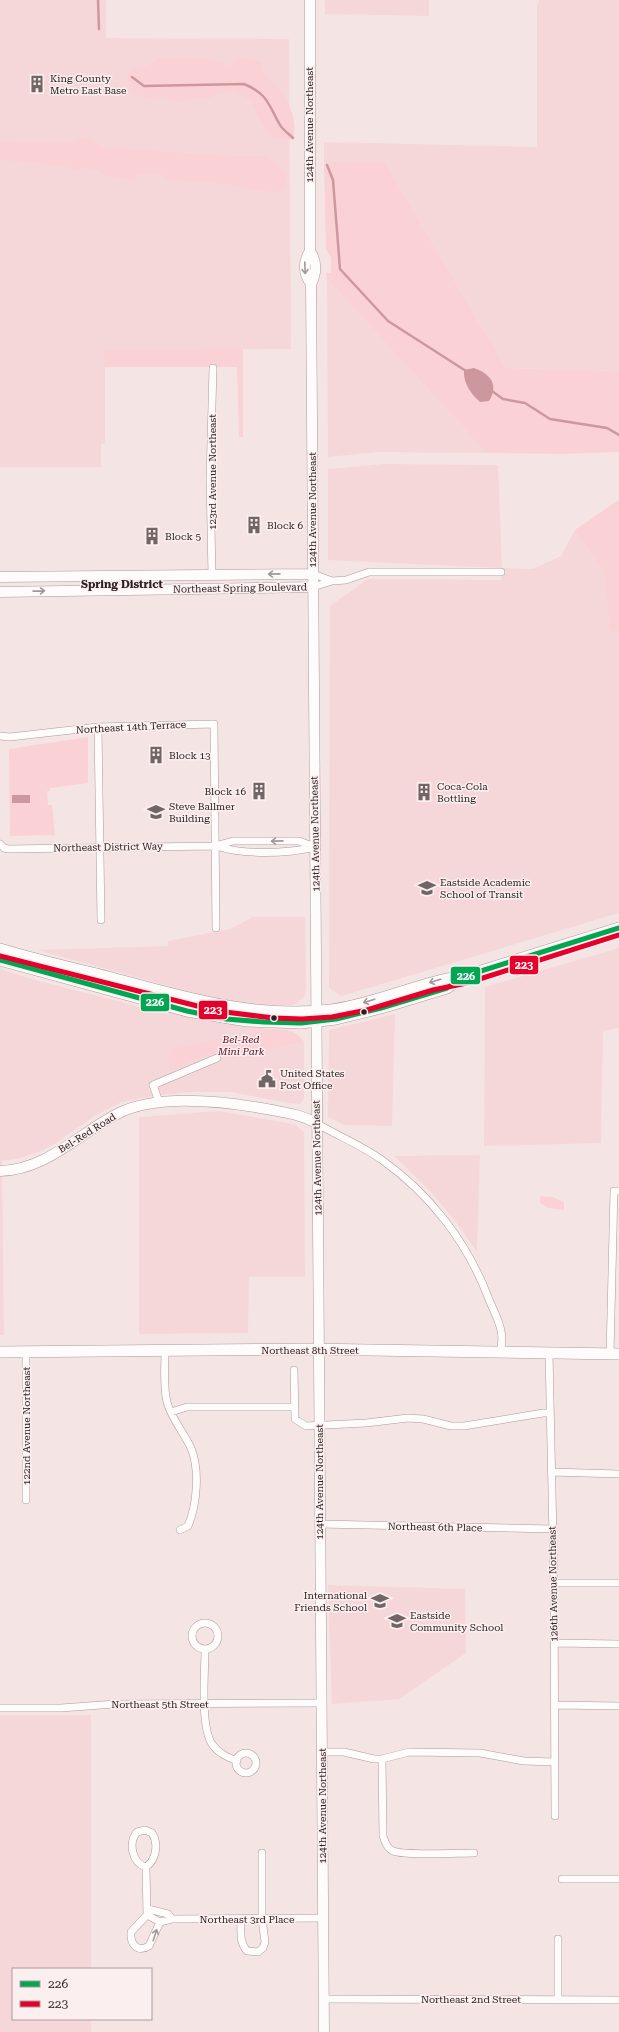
<svg xmlns="http://www.w3.org/2000/svg" width="619" height="2032" viewBox="0 0 619 2032" font-family="'Roboto Serif',serif">
  <rect width="100%" height="100%" fill="#f5e4e4"/>
  <path fill="#f6d7d9" d="M0 0H106V38L289 39 291 349 105 350V443L101 444V467H0Z
    M325 0H429V16L325 14Z
    M539 0H619V371L506 368 385 162H331L324 168V142L537 147V7Z
    M327 279 486 453 380 452 328 457Z
    M383 464 498 465 502 568 533 569 561 556 575 530 619 500V913L342 996 329 988 330 606 368 579 501 580V568L328 560V469Z
    M253 917H305L306 983 305 994 303 998 294 1005H264L263 1029 169 1049V1070L211 1054 233 1058 304 1042V1099L300 1104 289 1103 230 1092H190L153 1096 122 1102 96 1115 53 1145 41 1151 21 1158 2 1161 4 1335H0V969L39 981 168 1014V986L37 950 168 946V941L230 929Z
    M619 948V1028L603 1031 601 1143 484 1146 485 987Z
    M395 1014 392 1126 344 1125 328 1117 329 1030Z
    M218 1111 294 1124 304 1132 305 1277H249L248 1333 139 1334V1117Z
    M480 1155 477 1252 456 1222 431 1192 394 1156Z
    M328 1585 465 1589 466 1653 399 1699 332 1704Z
    M0 1715H91V1969H13V2019H91V2032H0Z"/>
  <path fill="#fad2d5" d="M156 58C180 58 207 54 229 66L236 58 253 59 263 63C262 81 270 77 279 88 289 101 298 122 293 138L291 140 269 137 252 104 247 98 233 92 219 93 210 98H193L178 102 160 96 145 99 129 90 127 75 133 68 149 66Z
    M85 137 104 147 232 156H267L286 174V186L278 192 255 191 233 185 164 179 163 175H135L134 180 104 176 97 170 84 168 78 171 59 165 50 167 37 163 0 160V142L73 143Z
    M331 162H385L506 368 619 371V452L565 454 486 453 327 279 326 273H331V258L326 249 324 168Z
    M243 348V437H239L237 367H104V350Z
    M619 500V631H610L604 570 575 530Z
    M88 737V783L50 788V791H47L48 805H52L55 835 10 836 9 749Z
    M263 1029C278 1029 295 1027 304 1042L233 1058 211 1054 169 1071 168 1049Z
    M540 1196 553 1197 564 1202V1210L549 1208 540 1203Z"/>
  <path fill="#cc989d" d="M474 368C491 374 499 385 489 401L480 402C471 394 463 383 464 370Z
    M12 795H30V803H12Z"/>
  <g fill="none" stroke-linecap="round" stroke-linejoin="round">
    <path stroke="#cc989d" stroke-width="2.5" d="M98 0 99 29
      M132 77 144 86 244 84C268 94 268 104 280 125 283 130 289 134 293 138
      M327 165 333 180 340 269 388 321 466 371
      M492 391 503 399 525 403 550 419 607 428 619 435"/>
    <g stroke="#a99c9c" stroke-width="8">
      <path id="street" d="M313 574 332 581 346 580 369 572H501
        M212 575 210 479 213 368
        M313 587 332 581
        M98 727 101 920
        M0 736 10 737 98 727 214 724 216 928
        M0 844 4 848 8 849 215 846 233 841H299L315 847
        M216 846C244 855 286 854 315 847
        M159 1102 153 1085 217 1058
        M316 1123C338 1136 361 1145 382 1160 430 1194 467 1242 488 1297 492 1308 499 1319 501 1331 503 1337 501 1345 501 1352
        M165 1350C165 1367 163 1386 167 1402 171 1418 184 1433 191 1448 200 1470 197 1505 188 1526L180 1530
        M549 1353 554 1583 555 1816
        M610 1354 614 1191H619
        M294 1370 295 1419 306 1426 366 1423 408 1418 423 1419 451 1426H464L543 1413H550
        M171 1412 187 1407H294
        M551 1472 619 1474
        M26 1500V1351
        M319 1524 552 1529
        M554 1583H619
        M192 1636a13 13 0 1 1 26 0a13 13 0 1 1-26 0Z
        M555 1643 619 1644
        M205 1649C205 1672 200 1726 212 1744 218 1753 227 1757 237 1761
        M555 1705 619 1706
        M0 1708H61L115 1704 321 1703
        M322 1752H344L374 1759H382L409 1752 480 1753 524 1761 554 1762
        M236 1763a10 10 0 1 1 20 0a10 10 0 1 1-20 0Z
        M382 1759 383 1836C385 1842 387 1848 393 1851 404 1856 458 1853 474 1853
        M145 1830 152 1833C159 1844 156 1860 146 1867 132 1863 128 1843 137 1832Z
        M146 1867 147 1915
        M562 1879H619
        M148 1909 168 1914 172 1919
        M147 1915 160 1922 172 1919 323 1918
        M147 1915 131 1932C130 1944 137 1953 149 1946L160 1922
        M241 1919C241 1931 239 1942 247 1951L258 1952 263 1948 265 1942 262 1919V1853
        M323 1999 619 2000
        M558 1999V1939"/>
    </g>
    <g stroke="#a99c9c" stroke-width="11">
      <path id="secondary" d="M310 0V251C317 261 317 273 311 284L324 2032
        M310 251C303 262 303 273 311 284
        M0 577 313 574
        M0 592 313 587
        M0 1171C47 1170 79 1133 119 1113 160 1093 229 1102 272 1110 288 1113 302 1115 316 1123"/>
    </g>
    <g stroke="#a99c9c" stroke-width="12">
      <path id="primary" d="M0 949C36 960 72 968 108 977 183 997 252 1019 331 1010 377 1004 419 982 465 976L619 928
        M0 960 187 1011 247 1021 301 1023 336 1019 381 1008 447 988 462 978
        M0 1352 307 1349 619 1354"/>
    </g>
    <use href="#street" stroke="#fefbfb" stroke-width="7"/>
    <use href="#secondary" stroke="#fefbfb" stroke-width="10"/>
    <use href="#primary" stroke="#fefbfb" stroke-width="11"/>
    <g stroke="#fcefef" stroke-width="8">
      <path id="bus-1" d="M0 960 187 1011 226 1019 264 1022 301 1023 336 1019 381 1008 447 988 465 976 619 928"/>
    </g>
    <g stroke="#fcefef" stroke-width="8">
      <path id="bus-2" d="M0 956 217 1011 273 1018 302 1019 332 1017 367 1010 433 990 467 983 619 935"/>
    </g>
    <use href="#bus-1" stroke="#00a651" stroke-width="5"/>
    <use href="#bus-2" stroke="#e4002b" stroke-width="5"/>
  </g>
  <defs><path id="oneway-shaft" d="M-6 0H5M1.5-3L5.5 0L1.5 3" fill="none" stroke-width="1.6" stroke-linecap="round" stroke-linejoin="round"/></defs>
  <g stroke="#a09899">
    <use href="#oneway-shaft" transform="translate(305 268) rotate(88)"/>
    <use href="#oneway-shaft" transform="translate(274 574) rotate(179)"/>
    <use href="#oneway-shaft" transform="translate(39 591) rotate(-1)"/>
    <use href="#oneway-shaft" transform="translate(277 841) rotate(179)"/>
    <use href="#oneway-shaft" transform="translate(435 981) rotate(163)"/>
    <use href="#oneway-shaft" transform="translate(369 1001) rotate(163)"/>
    <use href="#oneway-shaft" transform="translate(155 1935) rotate(-72)"/>
  </g>
  <defs>
    <g id="building-bare" transform="scale(1.38)"><path d="M-4-6H4V6H1V3H-1V6H-4ZM-2.5-4.3h1.7v1.8h-1.7ZM.8-4.3h1.7v1.8H.8ZM-2.5-1h1.7V.8h-1.7ZM.8-1h1.7V.8H.8Z" fill="#726565" stroke="#fcefef" stroke-width="2.5" paint-order="stroke"/></g>
    <g id="university-bare" transform="scale(1.38)"><path d="M0-5L7-2L0 1L-7-2ZM-4 1L0 2.5L4 1V4Q0 6-4 4Z" fill="#726565" stroke="#fcefef" stroke-width="2.5" paint-order="stroke"/></g>
    <g id="school-bare" transform="scale(1.38)"><path d="M0-5L7-2L0 1L-7-2ZM-4 1L0 2.5L4 1V4Q0 6-4 4Z" fill="#726565" stroke="#fcefef" stroke-width="2.5" paint-order="stroke"/></g>
    <g id="civic-bare" transform="scale(1.38)"><path d="M-.6-6.5H3V-4.5H.6V-3L4-1V1h2V6H-6V1h2V-1L-.6-3ZM-1.2 2.5V6h2.4V2.5Z" fill="#726565" stroke="#fcefef" stroke-width="2.5" paint-order="stroke"/></g>
  </defs>
  <g fill-rule="evenodd">
    <use href="#building-bare" x="37" y="84"/>
    <use href="#building-bare" x="254" y="525"/>
    <use href="#building-bare" x="152" y="536"/>
    <use href="#building-bare" x="156" y="755"/>
    <use href="#building-bare" x="259" y="791"/>
    <use href="#building-bare" x="424" y="792"/>
    <use href="#university-bare" x="156" y="812"/>
    <use href="#school-bare" x="427" y="888"/>
    <use href="#civic-bare" x="267" y="1079"/>
    <use href="#school-bare" x="380" y="1601"/>
    <use href="#school-bare" x="397" y="1621"/>
  </g>
  <g fill="#2c2021" stroke="#fcefef" stroke-width="1.5">
    <circle cx="364" cy="1012" r="3.5"/>
    <circle cx="274" cy="1018" r="3.5"/>
  </g>
  <g text-anchor="middle" dominant-baseline="central" stroke-width="3" stroke-linejoin="round" paint-order="stroke">
    <g font-size="10" fill="#2c2021" stroke="#fcefef" text-anchor="start">
      <text x="50" y="78">King County<tspan x="50" dy="12">Metro East Base</tspan></text>
      <text x="267" y="525">Block 6</text>
      <text x="165" y="536">Block 5</text>
      <text x="169" y="755">Block 13</text>
      <text x="437" y="786">Coca-Cola<tspan x="437" dy="12">Bottling</tspan></text>
      <text x="246" y="791" text-anchor="end">Block 16</text>
      <text x="169" y="806">Steve Ballmer<tspan x="169" dy="12">Building</tspan></text>
      <text x="440" y="882">Eastside Academic<tspan x="440" dy="12">School of Transit</tspan></text>
      <text x="280" y="1073">United States<tspan x="280" dy="12">Post Office</tspan></text>
      <text x="367" y="1595" text-anchor="end">International<tspan x="367" dy="12">Friends School</tspan></text>
      <text x="410" y="1615">Eastside<tspan x="410" dy="12">Community School</tspan></text>
    </g>
    <g font-size="10" fill="#2c2021" stroke="#fcefef">
      <text transform="translate(309 125) rotate(-90)">124th Avenue Northeast</text>
      <text transform="translate(212 472) rotate(-90)">123rd Avenue Northeast</text>
      <text transform="translate(312 510) rotate(-90)">124th Avenue Northeast</text>
      <text transform="translate(240 588) rotate(-1)">Northeast Spring Boulevard</text>
      <text transform="translate(131 727) rotate(-3)">Northeast 14th Terrace</text>
      <text transform="translate(315 834) rotate(-91)">124th Avenue Northeast</text>
      <text transform="translate(108 847) rotate(-1)">Northeast District Way</text>
      <text transform="translate(87 1133) rotate(-32)">Bel-Red Road</text>
      <text transform="translate(317 1158) rotate(-91)">124th Avenue Northeast</text>
      <text x="310" y="1350">Northeast 8th Street</text>
      <text transform="translate(26 1426) rotate(-90)">122nd Avenue Northeast</text>
      <text transform="translate(319 1482) rotate(-90)">124th Avenue Northeast</text>
      <text transform="translate(435 1527) rotate(1)">Northeast 6th Place</text>
      <text transform="translate(553 1584) rotate(-91)">126th Avenue Northeast</text>
      <text x="160" y="1704">Northeast 5th Street</text>
      <text transform="translate(322 1806) rotate(-90)">124th Avenue Northeast</text>
      <text x="247" y="1919">Northeast 3rd Place</text>
      <text x="471" y="1999">Northeast 2nd Street</text>
    </g>
    <g font-size="10" font-style="italic" fill="#59061d" stroke="#fcefef">
      <text x="241" y="1039">Bel-Red<tspan x="241" dy="12">Mini Park</tspan></text>
    </g>
    <g font-size="11" font-weight="bold" fill="#2c2021" stroke="#fcefef">
      <text x="122" y="584">Spring District</text>
    </g>
  </g>
  <g stroke="#fcefef" stroke-width="1.5">
    <rect x="509" y="955" width="30" height="20" rx="4" fill="#e4002b"/>
    <rect x="450" y="966" width="31" height="19" rx="4" fill="#00a651"/>
    <rect x="140" y="993" width="30" height="19" rx="4" fill="#00a651"/>
    <rect x="198" y="1000" width="30" height="20" rx="4" fill="#e4002b"/>
  </g>
  <g font-size="11" text-anchor="middle" font-weight="bold" fill="#fff">
    <text x="524" y="969">223</text>
    <text x="466" y="980">226</text>
    <text x="155" y="1006">226</text>
    <text x="213" y="1014">223</text>
  </g>
  <rect x="12" y="1968" width="140" height="52" fill="#fcefef" stroke="#a99c9d"/>
  <rect x="20" y="1981" width="20" height="6" fill="#00a651" stroke="#a99c9d"/>
  <text x="48" y="1988" font-size="12" fill="#2c2021">226</text>
  <rect x="20" y="2001" width="20" height="6" fill="#e4002b" stroke="#a99c9d"/>
  <text x="48" y="2008" font-size="12" fill="#2c2021">223</text>
</svg>
